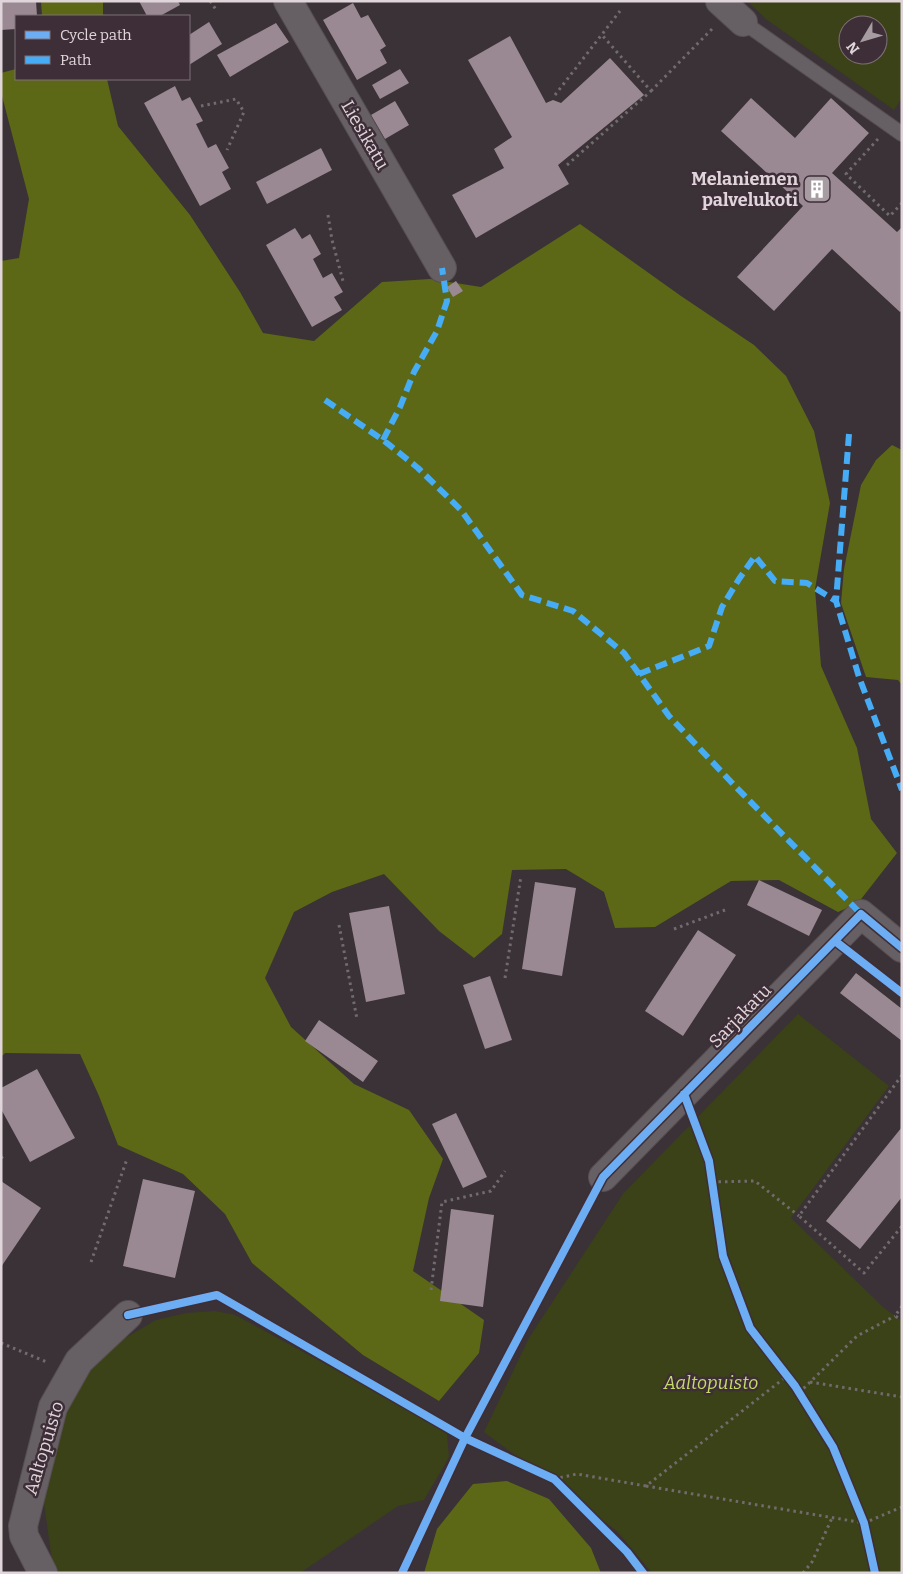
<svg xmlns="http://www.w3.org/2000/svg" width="903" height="1574" viewBox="0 0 903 1574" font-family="Bitter,serif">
  <rect width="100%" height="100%" fill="#3a3236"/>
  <path fill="#3c4217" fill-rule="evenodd" d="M747 1H902V98L894 110 766 19ZM848 25H878V55H848Z
    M798 1014 889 1086 791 1218 884 1308 902 1321V1573H652L617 1531 484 1432 529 1338 623 1194Z
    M215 1311 235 1315 417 1414 447 1434 449 1457 424 1500 398 1506 300 1573H58L52 1560 43 1496 50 1441 74 1387 100 1357 124 1339 156 1320 187 1313Z"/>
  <path fill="#5c6815" d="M41 1H103V16H42Z
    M16 69V79H107L118 126 190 215 240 292 263 333 314 341 382 282 430 279 481 287 580 224 681 296 754 345 786 376 814 431 830 503 815 589 821 666 857 748 871 819 897 853 858 903 838 912 779 880 731 881 655 927 615 928 604 892 566 869 512 870 502 934 474 958 439 931 384 874 332 892 294 912 265 978 291 1027 354 1084 409 1110 443 1159 429 1198 413 1271 484 1320 479 1353 439 1401 363 1355 252 1263 225 1214 183 1174 118 1145 99 1096 80 1054 5 1053 1 1057V261L19 258 29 199 1 92V73Z
    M892 445 902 450V685L898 680 866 677 841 603 844 569 861 485 876 460Z
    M507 1481 549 1499 591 1548 601 1573H424L437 1529 473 1484Z"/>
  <path fill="#9a8992" d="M1 1H36L37 16H16V29L1 30Z
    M139 1H178L180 5 160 16H147Z
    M353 3 361 18 368 15 386 46 380 50 387 63 357 80 323 20Z
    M209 22 222 44 189 65V35Z
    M276 23 289 42 230 77 217 55Z
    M510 36 546 103 553 100 561 103 610 58 644 95 558 165 569 184 476 238 452 195 504 168 494 149 512 137 468 60Z
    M400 69 409 83 380 99 372 85Z
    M175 86 182 101 190 97 203 121 196 124 208 148 216 144 229 168 222 172 231 189 200 206 144 103Z
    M751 98 795 138 831 98 869 133 832 173 897 232 902 227V310L900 312 832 249 774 311 737 277 803 206 721 131Z
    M395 101 409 125 385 139 371 115Z
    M321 148 332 170 267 204 256 182Z
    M295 228 302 239 310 234 321 254 313 259 323 278 332 273 343 292 334 297 342 310 312 327 266 245Z
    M456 281 463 291 453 297 447 287Z
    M759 880 822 910 809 936 747 905Z
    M535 882 576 888 562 976 522 969Z
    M389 906 405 994 366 1002 349 913Z
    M698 930 736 955 683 1036 645 1011Z
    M856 973 902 1009V1041L840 993Z
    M490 976 512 1040 485 1049 463 985Z
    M319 1020 378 1061 363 1082 305 1041Z
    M37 1069 75 1138 30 1162 1 1109V1088Z
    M456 1113 487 1177 463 1188 432 1124Z
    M902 1127V1197L860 1249 826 1221Z
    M143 1179 195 1191 175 1278 123 1266Z
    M1 1181 41 1208 1 1267Z
    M451 1209 494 1215 483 1307 440 1301Z"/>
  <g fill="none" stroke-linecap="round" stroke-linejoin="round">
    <g stroke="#574f53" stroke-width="16">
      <path id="service" d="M743 22 902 134"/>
    </g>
    <g stroke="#574f53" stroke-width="30">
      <path id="minor" d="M288 1 442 268
        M720 1 743 22
        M603 1177 861 914 902 948
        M43 1573 24 1536 23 1526 53 1407 79 1361 128 1315"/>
    </g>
    <path stroke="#716b6e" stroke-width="3" stroke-dasharray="2.5 4" stroke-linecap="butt" d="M210 1 217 11
      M651 91 712 29
      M555 95 620 11
      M201 106 236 99 244 112 227 150
      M878 139 846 174 890 216 902 203
      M567 165 651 91 602 35
      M328 215 332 240 343 281
      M339 925 357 1019
      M674 929 725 910
      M505 978 521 876
      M902 1075 799 1216 864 1273 902 1226
      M1 1158 5 1155
      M712 1182 755 1181 799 1216
      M91 1262 127 1159
      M431 1290 442 1202 491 1191 505 1171
      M902 1306 895 1316 902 1320
      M1 1343 49 1363
      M810 1382 902 1397
      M799 1393 857 1336 895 1316
      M554 1479 577 1474 646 1486 787 1376
      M646 1486 864 1523 902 1507
      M803 1573 812 1562 832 1518"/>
    <use href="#service" stroke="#665f63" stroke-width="14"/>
    <use href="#minor" stroke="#665f63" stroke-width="28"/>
    <path stroke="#46acf6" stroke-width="6" stroke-dasharray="12 6" stroke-linecap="butt" d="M325 400 383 440 418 468 461 510 522 595 573 611 624 653 669 716 735 786 861 914
      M849 434 836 601 859 677 902 790
      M383 440 400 407 414 372 437 331 447 301 442 268
      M639 674 709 646 722 607 739 579 755 556 775 581 807 583 836 601"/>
    <g stroke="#3e2e37" stroke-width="11">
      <path id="cycleway" d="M835 941 902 993
        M684 1094 709 1161 723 1256 750 1328 795 1386 833 1447 864 1523 875 1573
        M128 1315 217 1295 465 1438 554 1479 627 1552 643 1573
        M402 1573 465 1438 603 1177 861 914 902 948"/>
    </g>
    <use href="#cycleway" stroke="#6dadf4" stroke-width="8"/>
  </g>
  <defs>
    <g id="building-square" transform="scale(1.4375)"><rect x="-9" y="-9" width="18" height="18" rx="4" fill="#a69ca1" stroke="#3e2e37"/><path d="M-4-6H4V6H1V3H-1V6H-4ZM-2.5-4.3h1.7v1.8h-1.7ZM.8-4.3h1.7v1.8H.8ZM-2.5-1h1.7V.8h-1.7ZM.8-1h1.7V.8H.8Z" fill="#fff"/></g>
  </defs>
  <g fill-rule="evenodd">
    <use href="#building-square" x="817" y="189"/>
  </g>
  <g text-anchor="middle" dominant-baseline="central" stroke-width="5" stroke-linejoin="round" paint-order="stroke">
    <g font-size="18" fill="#e0d5da" stroke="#3e2e37">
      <text transform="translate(365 135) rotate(60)">Liesikatu</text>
      <text transform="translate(740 1016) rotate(-46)">Sarjakatu</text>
      <text transform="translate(44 1448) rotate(-73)">Aaltopuisto</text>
    </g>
    <g font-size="18" font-weight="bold" fill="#e0d5da" stroke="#3e2e37" text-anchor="end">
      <text x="798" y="179">Melaniemen<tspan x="798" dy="21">palvelukoti</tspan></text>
    </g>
    <g font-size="18" font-style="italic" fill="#c5dc68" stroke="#3e2e37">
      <text x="711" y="1383">Aaltopuisto</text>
    </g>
  </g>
  <rect width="903" height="1574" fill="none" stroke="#e0d5da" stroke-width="5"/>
  <rect x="15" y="15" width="175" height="65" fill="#3e2e37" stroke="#7f7178"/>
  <rect x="25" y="31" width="25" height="8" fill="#6dadf4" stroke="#7f7178"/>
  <text x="60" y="40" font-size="15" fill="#e0d5da">Cycle path</text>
  <rect x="25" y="56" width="25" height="8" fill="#46acf6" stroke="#7f7178"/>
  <text x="60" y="65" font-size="15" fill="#e0d5da">Path</text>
  <g transform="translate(863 40) rotate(232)"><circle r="24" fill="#3e2e37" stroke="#7f7178"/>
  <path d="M0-4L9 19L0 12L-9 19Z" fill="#a69ca1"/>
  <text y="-8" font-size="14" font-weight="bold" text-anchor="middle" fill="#e0d5da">N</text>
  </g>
</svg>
